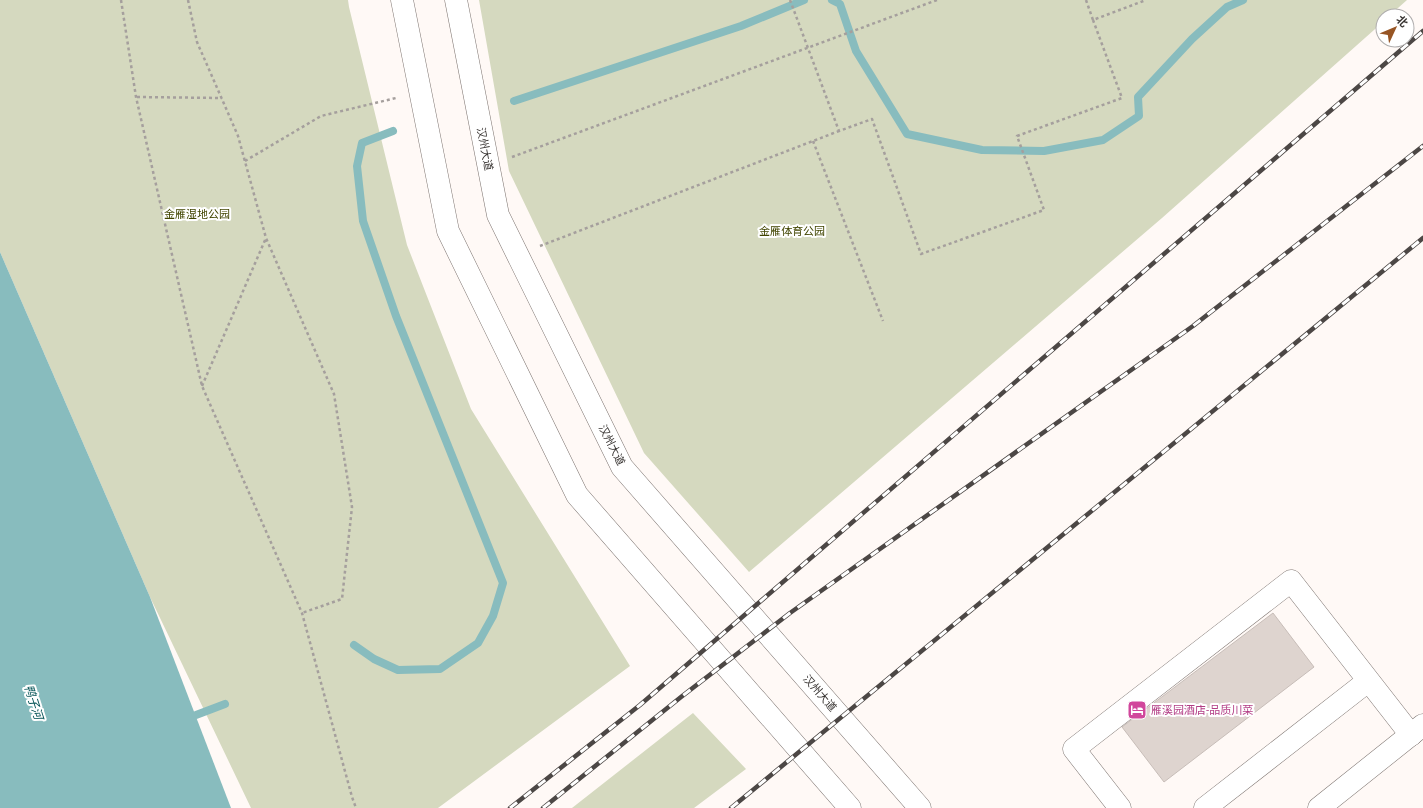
<svg xmlns="http://www.w3.org/2000/svg" width="1423" height="808" viewBox="0 0 1423 808" font-family="Ubuntu,'Noto Sans SC',sans-serif">
  <rect width="100%" height="100%" fill="#fff9f6"/>
  <path fill="#d5d9bf" d="M0 0H348L349 7 407 245 471 409 630 666 438 808H251L150 597 0 252Z
    M479 0H1407L1389 16H1383V22L1162 218 749 572 644 453 509 171Z
    M693 713 746 769 694 808H572Z"/>
  <path fill="#88bcbe" d="M0 252 150 597 231 808H0Z"/>
  <g fill="none" stroke-linecap="round" stroke-linejoin="round">
    <path stroke="#88bcbe" stroke-width="8" d="M832 0 840 4 856 51 907 134 982 150 1044 151 1103 140 1139 116 1138 97 1192 39 1227 7 1243 0
      M514 101 741 26 804 0
      M354 645 374 659 398 670 440 669 478 643 493 616 503 583 396 316 363 221 357 166 362 143 393 131
      M196 715 225 704"/>
  </g>
  <path fill="#ded4cf" stroke="#c7bdb8" d="M1273 613 1314 667 1164 782 1122 727Z"/>
  <g fill="none" stroke-linecap="round" stroke-linejoin="round">
    <g stroke="#7e7571" stroke-width="23">
      <path id="minor" d="M1120 808 1074 749 1291 581 1411 735
        M1205 808 1368 681"/>
    </g>
    <g stroke="#7e7571" stroke-width="23">
      <path id="major" d="M402 0 448 231 577 495 850 808
        M456 0 498 215 622 467 920 808
        M1319 808 1423 725"/>
    </g>
    <path stroke="#a59f9d" stroke-width="2.5" stroke-dasharray="3 3" stroke-linecap="butt" d="M121 0 136 97 202 386 302 613 352 797 356 808
      M188 0 197 42 238 136 266 238 334 394 352 507 342 599 302 613
      M790 0 839 131 872 119 921 254 1044 210 1017 136 1122 98 1093 20
      M1086 0 1093 20 1146 0
      M137 97 222 98
      M813 141 883 321
      M512 157 937 0
      M245 161 321 116 396 98
      M540 246 839 131
      M202 386 266 238"/>
    <use href="#minor" stroke="#fff" stroke-width="22"/>
    <use href="#major" stroke="#fff" stroke-width="22"/>
    <g stroke="#4c4745" stroke-width="4.5">
      <path id="rail" d="M510 808 640 705 1423 31
        M543 808 681 697 790 613 1193 326 1423 146
        M731 808 1423 238"/>
    </g>
    <use href="#rail" stroke="#fff" stroke-width="3" stroke-dasharray="9" stroke-linecap="butt"/>
  </g>
  <defs>
    <g id="hotel-square" transform="scale(1)"><rect x="-9" y="-9" width="18" height="18" rx="4" fill="#d1479c" stroke="#fff"/><path d="M-6-4.5h1.5V1H6V5H4.5V3h-9V5H-6ZM-4 0a1.8 1.8 0 1 1 3.6 0ZM.5 0V-2.5h3Q6-2.5 6 0Z" fill="#fff"/></g>
  </defs>
  <g fill-rule="evenodd">
    <use href="#hotel-square" x="1137" y="710"/>
  </g>
  <g text-anchor="middle" dominant-baseline="central" stroke-width="4" stroke-linejoin="round" paint-order="stroke">
    <g font-size="11" fill="#373331" stroke="#fff">
      <text transform="translate(485 149) rotate(79)">汉州大道</text>
      <text transform="translate(612 445) rotate(63)">汉州大道</text>
      <text transform="translate(820 693) rotate(49)">汉州大道</text>
    </g>
    <g font-size="11" fill="#414500" stroke="#fff">
      <text x="197" y="214">金雁湿地公园</text>
      <text x="792" y="231">金雁体育公园</text>
    </g>
    <g font-size="11" fill="#b23c85" stroke="#fff" text-anchor="start">
      <text x="1151" y="710">雁溪园酒店-品质川菜</text>
    </g>
    <g font-size="12" font-style="italic" fill="#085659" stroke="#fff">
      <text transform="translate(34 702) rotate(72)">鸭子河</text>
    </g>
  </g>
  <g transform="translate(1395 28) rotate(46)"><circle r="19" fill="#ffffff" stroke="#afadad"/>
  <path d="M0-3L7 15L0 10L-7 15Z" fill="#975524"/>
  <text y="-6" font-size="11" font-weight="bold" text-anchor="middle" fill="#373331">北</text>
  </g>
</svg>
